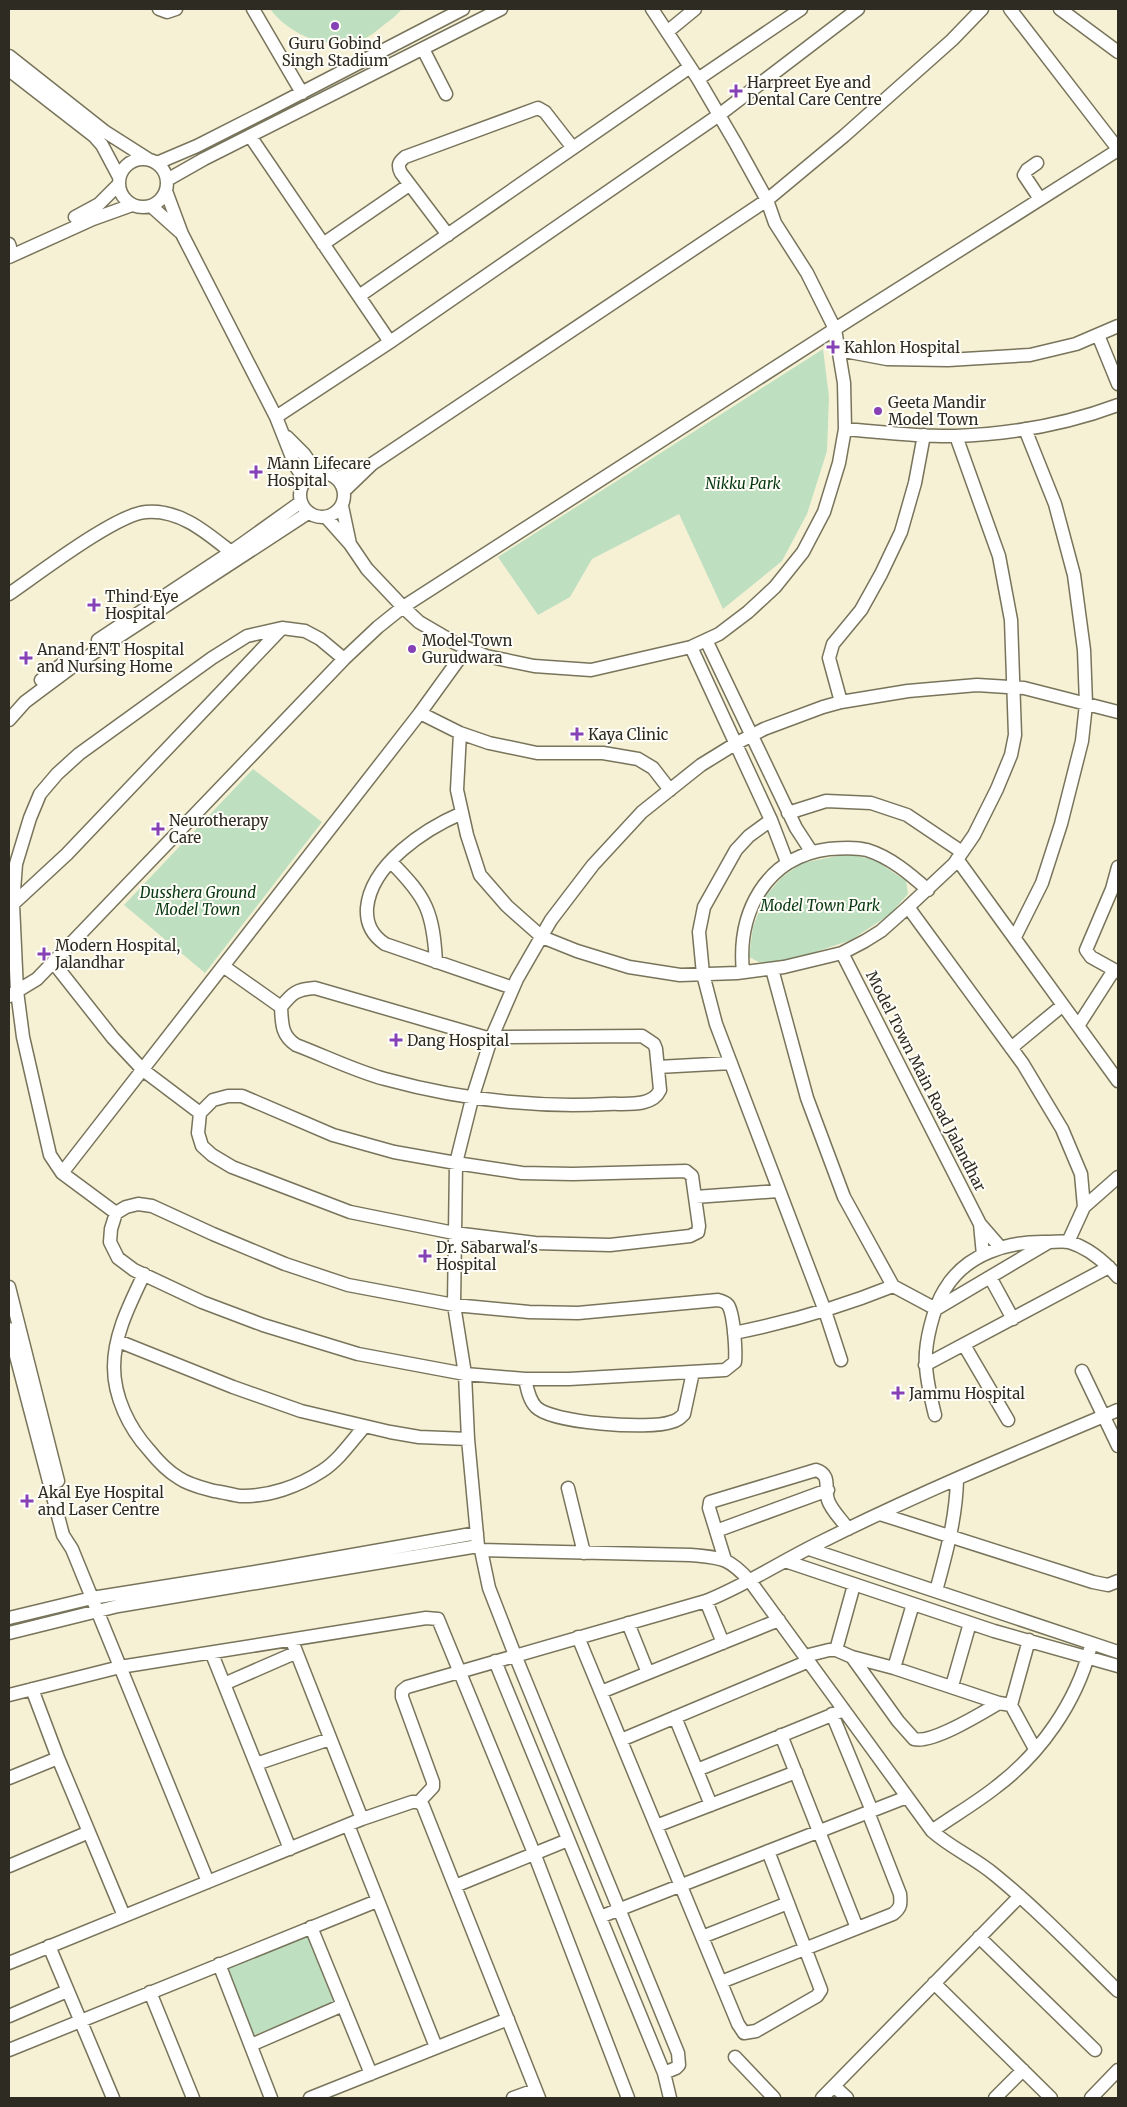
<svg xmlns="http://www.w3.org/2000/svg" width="1127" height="2107" viewBox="0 0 1127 2107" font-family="Merriweather,serif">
  <rect width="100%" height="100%" fill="#f6f1d5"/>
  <path fill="#bee0c0" d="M270 9H402C397 15 391 20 385 24 378 30 368 38 359 41 326 50 290 35 270 9Z
    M823 349 829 397 827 451 807 514 782 561 723 609 679 514 592 559 570 597 538 615 498 557Z
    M253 769 322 822 205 973 124 905Z
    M848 854 875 860 906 881 908 894 889 915 851 940 788 961 759 962 749 957 753 927 764 898 782 877 802 863Z
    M308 1935 335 2003 254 2035 227 1967Z"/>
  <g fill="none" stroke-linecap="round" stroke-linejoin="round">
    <g stroke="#78745b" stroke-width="15">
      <path id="minor" d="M159 9 167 12 176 9
        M253 9 302 93
        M1010 9 1118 149
        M1060 9 1118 52
        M667 32 695 9
        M423 49 446 94
        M9 56 104 131 148 159
        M9 70 94 136 102 145 119 177
        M698 79 801 9
        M250 136 390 342
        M119 183a24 24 0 1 1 48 0a24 24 0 1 1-48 0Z
        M157 163 197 146 270 109 463 9
        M1037 163 1027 170 1024 175 1040 199
        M167 180 204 159 501 9
        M166 191 182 234 276 417 295 465 305 481
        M151 206 180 232
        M75 217 99 204 118 185
        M448 235 401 173C397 165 399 162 405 157L538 108 545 112 573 148
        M9 244 10 247
        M323 244 409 185
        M9 257 93 219 132 205
        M359 296 690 67
        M1098 335 1118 384
        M839 350 887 359 948 360 1030 355 1076 344 1118 326
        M276 417 390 342 719 115 858 9
        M845 429C882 432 919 437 956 436 1011 434 1067 424 1118 405
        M287 437 304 454 317 473
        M300 495a22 22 0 1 1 44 0a22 22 0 1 1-44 0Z
        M337 478 367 466
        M344 491 372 464 767 200 844 136 952 40 982 9
        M342 506 350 544
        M326 517 350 544 367 569 403 607 419 622 455 643 486 656 534 666 591 670 691 647 719 634 748 612 775 587 803 552 824 512 839 463 845 429 844 383 835 329 807 273 775 223 767 200 736 144 698 79 652 9
        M9 594C37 575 116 514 146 512 180 509 207 533 231 552
        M98 640 231 552 301 502
        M706 640 796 828 811 851
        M691 647 771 820 787 862
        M41 680 73 656
        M841 702 829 658 833 644 861 610 881 574 901 532 915 483 924 435
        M420 713 460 733 489 743 537 753H603L638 759 653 768 670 790
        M9 720 25 702 72 667 308 513
        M460 733 457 790 467 835 480 875 507 906 542 937 577 951 629 967 680 975 737 973 784 967 842 953 865 941 881 931 908 907 954 864 974 835 997 789 1011 755 1015 735 1011 620 999 556 956 436
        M462 813C425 829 371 864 367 908 366 924 372 935 385 944L513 988
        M788 813 826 801 871 803 907 815 962 852
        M771 820 749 836 736 850 704 907 699 932 703 974 716 1024 825 1311 841 1360
        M957 859 1118 1081
        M391 862C427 898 433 912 436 962
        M1118 867 1112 889 1086 950 1091 957 1118 972
        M13 904 67 854 282 628
        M908 907 1023 1064 1062 1129 1081 1174 1084 1207 1068 1242
        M1015 937 1042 883 1061 824 1082 741 1086 704 1084 650 1074 575 1055 504 1025 429
        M842 953 980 1224 1000 1247
        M53 962 113 1038 143 1070 200 1113
        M223 966 281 1007
        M772 969 807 1098 844 1197 893 1286 936 1309 1049 1242
        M743 972C737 913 765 857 829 849 842 848 855 847 867 850 890 857 910 874 928 890
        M9 996 37 979 344 659 378 627 403 607 835 329 1118 150
        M1078 1026 1114 970
        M491 1039 315 988C297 989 292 993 281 1007 282 1023 281 1035 296 1045 325 1056 355 1071 385 1079 458 1099 533 1108 608 1104 624 1103 652 1108 660 1090L656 1049 654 1044 642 1036 492 1037
        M1011 1048 1063 1005
        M658 1067 731 1063
        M228 1096H242L333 1135 394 1152 456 1163 522 1173 573 1174 686 1171 692 1176 699 1226 698 1232 690 1236 610 1245 535 1243 454 1233 350 1212 232 1167 212 1155 202 1146 198 1133 200 1113 213 1100Z
        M62 1173 420 713 467 648
        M695 1197 778 1191
        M138 1204 152 1206 213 1234 285 1264 348 1285 454 1305 529 1312 578 1313 718 1300C722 1301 726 1302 728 1305 734 1314 736 1351 735 1362L725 1370 569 1379H525L465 1374 358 1354 263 1325 202 1302 134 1270 118 1258 110 1242 111 1229 116 1213 126 1207Z
        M1084 1207 1118 1177
        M116 1213 62 1173 50 1155 23 1037 17 991 13 904 16 864 30 818 40 794 57 774 79 754 212 658 247 636 282 628 305 631 320 639 344 659
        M980 1224 983 1255
        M144 1274C130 1304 114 1334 114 1367 114 1397 129 1428 149 1450 157 1460 167 1471 179 1478 189 1485 203 1488 214 1491 223 1492 232 1495 240 1496 269 1497 299 1486 322 1471 339 1460 351 1442 364 1427
        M990 1277 1013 1319
        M9 1287 58 1481
        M9 1329 63 1535 72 1549 208 1882
        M734 1333C789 1322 841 1307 893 1286
        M118 1341 233 1387 301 1411 390 1432 419 1437 468 1439
        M964 1345 1008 1420
        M925 1365 1109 1267
        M1082 1371 1118 1446
        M525 1379C527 1388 529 1400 536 1407 551 1423 650 1430 671 1422 677 1421 680 1418 684 1414L693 1372
        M935 1415C931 1399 927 1383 926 1366 924 1345 933 1308 945 1289 966 1254 1008 1241 1047 1242 1054 1242 1063 1241 1069 1242 1089 1248 1105 1262 1118 1277
        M568 1488 584 1553
        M880 1514 1093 1582 1108 1585 1118 1581
        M716 1531 828 1490
        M809 1549 1118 1652
        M481 1550 691 1555C722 1558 728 1557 750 1581L932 1831C951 1848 975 1858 995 1875 1038 1910 1078 1952 1118 1991
        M725 1560 709 1508 710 1502 816 1470C832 1475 824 1488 828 1500 831 1510 842 1520 848 1529
        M785 1561 994 1631 1118 1666
        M936 1591C946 1554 956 1519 957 1480
        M706 1601 723 1643
        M9 1618 92 1598 273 1569 477 1533
        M628 1623 648 1673
        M9 1633 118 1606 478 1546
        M578 1637 738 2024 744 2033 756 2031 817 1996 821 1990 768 1851
        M292 1641 362 1819
        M836 1650 854 1585
        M212 1654 290 1849
        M805 1656 829 1650H836L852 1657 894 1668 999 1703 1011 1705 1035 1749
        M852 1657 898 1721 914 1739C932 1744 982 1713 999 1703
        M495 1661 664 2073 670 2098
        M894 1668 913 1604
        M224 1684 295 1653
        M952 1686 970 1623
        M32 1689 58 1758 124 1916
        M601 1692 779 1620
        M9 1695 120 1667 426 1618 438 1619 534 1853 628 2098
        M1011 1705 1029 1640
        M832 1714 872 1811
        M675 1717 711 1805
        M781 1735 857 1928
        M621 1740 809 1661
        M256 1764 330 1739
        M697 1770 844 1710
        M9 1778 58 1758
        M419 1802 433 1787V1782L402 1697V1691L407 1687 706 1601C746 1585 782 1561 821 1542 917 1494 1018 1452 1118 1410
        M348 1825 436 2047
        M656 1826 796 1772
        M932 1831C953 1816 976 1803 996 1787 1040 1754 1076 1703 1090 1649
        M9 1866 89 1832
        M455 1886 568 1840
        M600 1917 907 1797
        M311 1927 371 2074
        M702 1937 788 1903
        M979 1937 1095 2050
        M49 1946 113 2098
        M9 1963 362 1819 412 1802H419L423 1806 539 2098
        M219 1964 271 2098
        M721 1982 893 1914C901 1908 901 1904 900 1894L868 1812
        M934 1983 1051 2098
        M150 1992 193 2098
        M9 2016 67 1991
        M251 2045 343 2005
        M9 2050 377 1901
        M735 2057 774 2098
        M664 2073 676 2068 679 2065 678 2053 515 1655 489 1588 481 1550 478 1546 468 1439 465 1374 454 1305 456 1163 472 1099 491 1039 517 979 551 920 593 865 642 812 701 765 735 744 764 729 823 707 841 702 908 691 977 685 1024 688 1118 712
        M834 2086 847 2098
        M310 2098 508 2019
        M513 2098 535 2090
        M822 2098 1020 1896
        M995 2098 1023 2070
        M1091 2098 1118 2070"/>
    </g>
    <use href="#minor" stroke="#fff" stroke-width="12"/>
  </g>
  <g fill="#8541b5" stroke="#fffef8" stroke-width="2">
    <circle cx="335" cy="26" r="5"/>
    <path d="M733.5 83.5h5v5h5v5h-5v5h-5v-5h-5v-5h5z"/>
    <path d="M830.5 339.5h5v5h5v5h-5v5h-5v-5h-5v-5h5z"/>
    <circle cx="878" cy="411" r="5"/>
    <path d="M253.5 464.5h5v5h5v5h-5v5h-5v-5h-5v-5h5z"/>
    <path d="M91.5 597.5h5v5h5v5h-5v5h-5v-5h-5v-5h5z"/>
    <circle cx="412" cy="649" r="5"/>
    <path d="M23.5 650.5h5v5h5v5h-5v5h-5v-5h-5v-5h5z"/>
    <path d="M574.5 726.5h5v5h5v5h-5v5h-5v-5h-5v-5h5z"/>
    <path d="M155.5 821.5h5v5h5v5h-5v5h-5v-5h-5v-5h5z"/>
    <path d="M41.5 946.5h5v5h5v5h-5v5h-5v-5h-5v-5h5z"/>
    <path d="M393.5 1032.5h5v5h5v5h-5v5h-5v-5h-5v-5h5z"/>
    <path d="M422.5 1248.5h5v5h5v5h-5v5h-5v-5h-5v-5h5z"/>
    <path d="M895.5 1385.5h5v5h5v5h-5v5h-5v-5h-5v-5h5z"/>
    <path d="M24.5 1493.5h5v5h5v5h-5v5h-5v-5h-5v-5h5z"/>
  </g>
  <g text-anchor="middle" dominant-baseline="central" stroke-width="4" stroke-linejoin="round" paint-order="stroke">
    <g font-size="15" fill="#2e2c22" stroke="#fffef8" text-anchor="start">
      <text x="335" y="43" text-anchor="middle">Guru Gobind<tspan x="335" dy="17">Singh Stadium</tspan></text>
      <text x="747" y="82">Harpreet Eye and<tspan x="747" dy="17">Dental Care Centre</tspan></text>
      <text x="844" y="347">Kahlon Hospital</text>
      <text x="888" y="402">Geeta Mandir<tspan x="888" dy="17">Model Town</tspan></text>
      <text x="267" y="463">Mann Lifecare<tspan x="267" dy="17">Hospital</tspan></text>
      <text x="105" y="596">Thind Eye<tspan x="105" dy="17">Hospital</tspan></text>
      <text x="422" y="640">Model Town<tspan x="422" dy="17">Gurudwara</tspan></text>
      <text x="37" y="649">Anand ENT Hospital<tspan x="37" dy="17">and Nursing Home</tspan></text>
      <text x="588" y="734">Kaya Clinic</text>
      <text x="169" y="820">Neurotherapy<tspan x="169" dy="17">Care</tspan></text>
      <text x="55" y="945">Modern Hospital,<tspan x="55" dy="17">Jalandhar</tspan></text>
      <text x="407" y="1040">Dang Hospital</text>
      <text x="436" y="1247">Dr. Sabarwal's<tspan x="436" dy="17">Hospital</tspan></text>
      <text x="909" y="1393">Jammu Hospital</text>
      <text x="38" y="1492">Akal Eye Hospital<tspan x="38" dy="17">and Laser Centre</tspan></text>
    </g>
    <g font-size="15" font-style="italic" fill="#063810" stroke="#fffef8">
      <text x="743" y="483">Nikku Park</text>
      <text x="198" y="892">Dusshera Ground<tspan x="198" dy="17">Model Town</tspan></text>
      <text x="820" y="905">Model Town Park</text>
    </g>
    <g font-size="15" fill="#2e2c22" stroke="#fffef8">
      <text transform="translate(926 1081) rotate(63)">Model Town Main Road Jalandhar</text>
    </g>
  </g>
  <rect width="1127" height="2107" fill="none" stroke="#2e2c22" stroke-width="20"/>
</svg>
